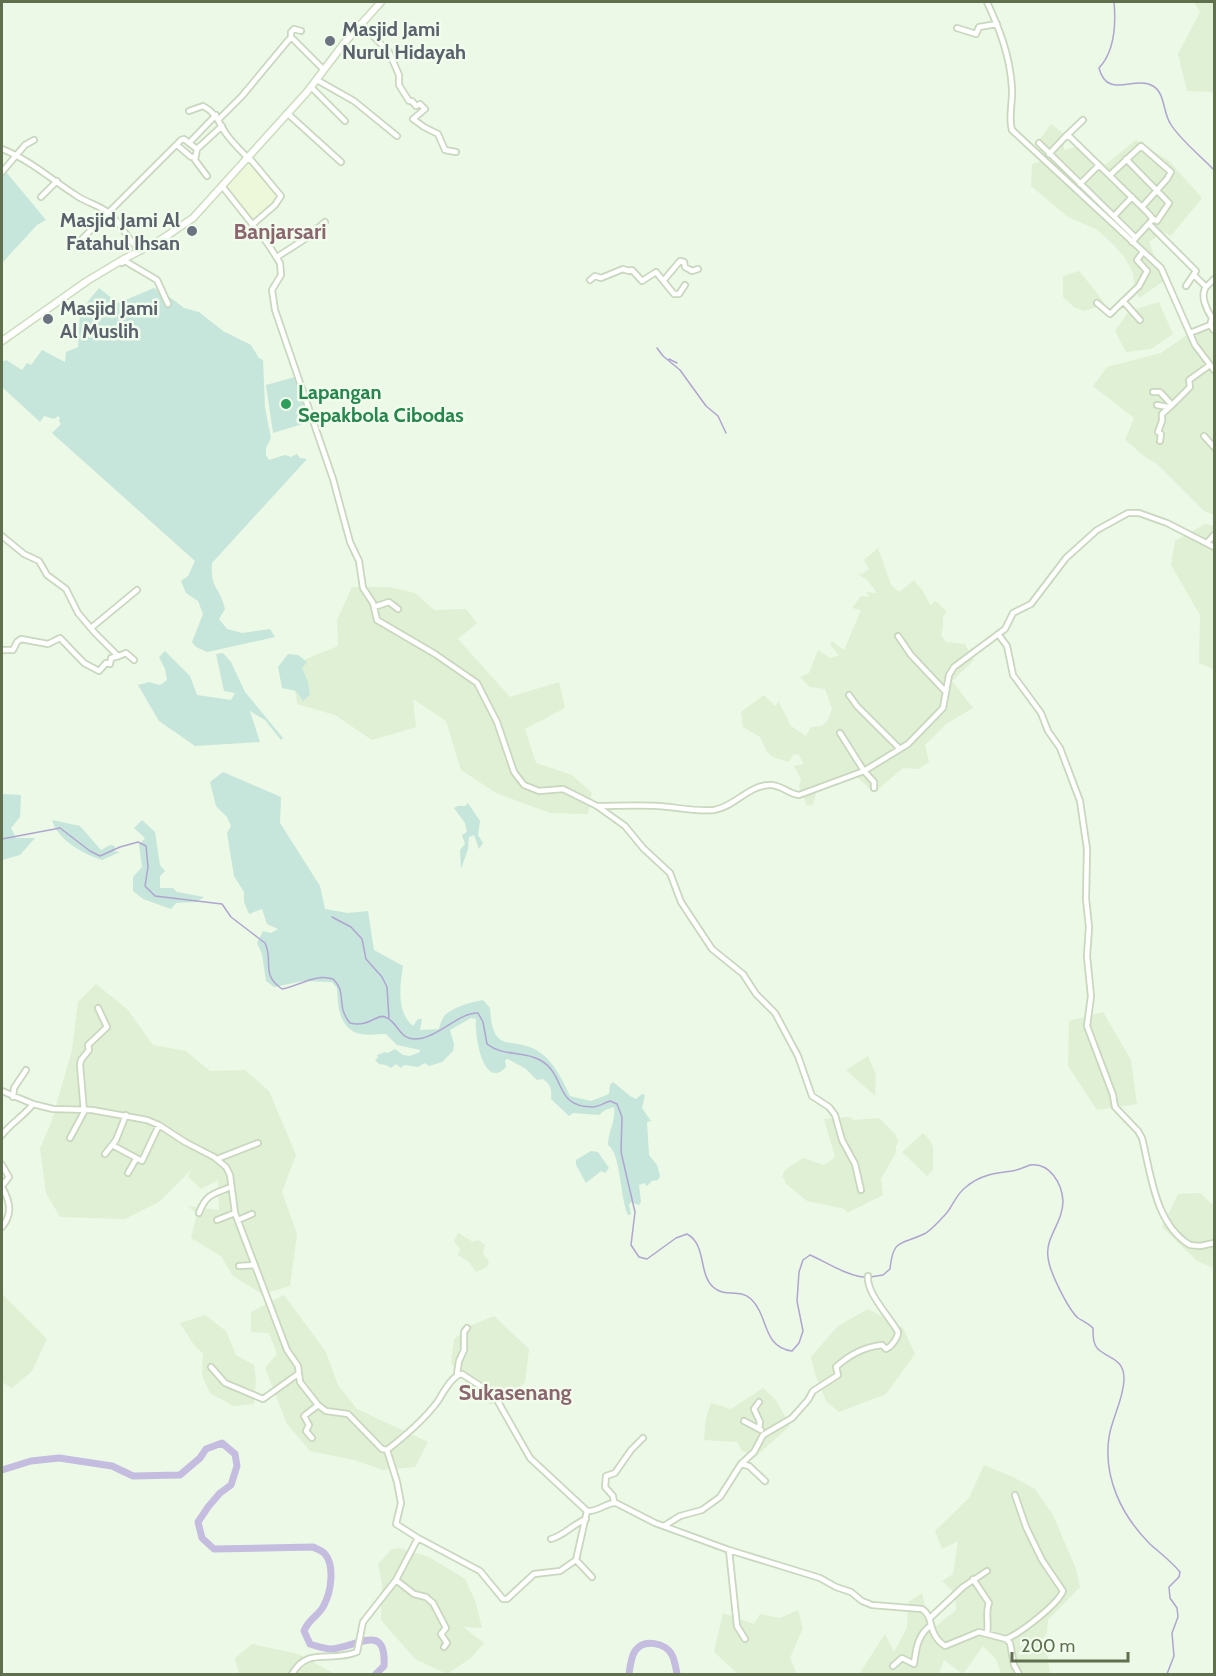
<svg xmlns="http://www.w3.org/2000/svg" width="1216" height="1676" viewBox="0 0 1216 1676" font-family="Cabin,sans-serif">
  <rect width="100%" height="100%" fill="#ecf9e6"/>
  <path fill="#dff0d5" d="M1194 2H1214V92L1187 91 1178 54 1200 12Z
    M1051 124 1063 133 1064 150 1078 146 1105 165 1136 140 1169 161 1202 198 1171 236 1163 232 1149 242 1164 281 1139 298 1135 289 1133 273 1125 258 1112 243 1096 229 1068 217 1031 186 1032 164 1042 161 1037 143Z
    M1079 271 1094 289 1105 304 1085 311 1075 308 1063 297V276Z
    M1159 302 1173 334 1151 349 1126 352 1115 331 1129 311Z
    M1214 321V515L1204 511 1156 463 1145 457 1125 440 1134 418 1093 386 1107 367 1161 353 1201 325Z
    M1205 524 1214 526V669L1199 663 1200 615 1171 565 1175 541Z
    M878 548 891 585 899 592 914 580 923 591 930 605 936 601 947 612 943 617V627L941 635 946 642 965 644 974 660 952 681 973 708 946 724 925 745 929 762 918 769 903 768 874 793 857 777 818 785 813 805 807 806 799 786 801 779 794 766 804 764 798 754 793 755 789 762 773 757 767 752 760 737 743 727 741 712 764 695 775 706 779 702 791 726 806 736 811 727 822 726 828 720 832 709 825 689 810 687 800 677 809 673 818 650 830 658 839 655 830 645 832 641 844 650 861 610 852 608 861 596 870 597 866 592 877 593 867 580 858 574H862L869 569 864 560Z
    M352 587H389L415 593 434 610 466 609 477 623 458 639 510 697 559 682 565 708 525 729 536 763 572 775 592 793 588 814 550 813 496 793 461 770 446 721 413 699 416 727 372 740 335 715 297 704 293 674 306 659 338 646 337 620Z
    M96 984 127 1009 153 1045 186 1051 210 1071 245 1070 269 1091 296 1155 282 1192 297 1234 290 1286 262 1294 233 1276 221 1256 191 1238 197 1214 188 1206 219 1210 218 1180 201 1189 188 1177 191 1170 159 1202 125 1219 60 1217 46 1193 40 1148 51 1123 72 1050 78 1002Z
    M1103 1012 1131 1060 1137 1104 1097 1110 1068 1066 1069 1021Z
    M868 1056 876 1075 875 1096 846 1070Z
    M850 1117 854 1120 879 1118 895 1134 898 1141 896 1146V1152L881 1179 883 1195 847 1213 845 1209 807 1201 785 1183V1180L782 1177 785 1170 803 1158 824 1165 835 1157 824 1119Z
    M923 1133 930 1140 933 1147V1170L927 1176 902 1152Z
    M1200 1193 1214 1206V1268L1197 1261 1162 1227 1178 1194Z
    M458 1233 473 1242 478 1240 485 1245 483 1254 489 1261 487 1267 476 1272 469 1262 458 1255 460 1249 454 1241Z
    M2 1294 47 1339 32 1371 12 1388 2 1382Z
    M284 1295 326 1352 338 1385 357 1409 428 1442 415 1467 383 1470 354 1460 310 1451 287 1424 265 1368 277 1354 269 1333 251 1332V1312Z
    M868 1309 903 1328 915 1354 886 1394 839 1412 826 1401 816 1377 811 1357 838 1326Z
    M205 1315 226 1331 236 1355 254 1365 256 1380 254 1404 233 1406 210 1393 202 1375 203 1354 194 1345 180 1323Z
    M494 1316 529 1349 525 1383 491 1405 469 1386 451 1363 454 1339 472 1325Z
    M763 1388 776 1400 790 1426 755 1457 741 1450 737 1442 704 1440 706 1418 711 1403 731 1409Z
    M984 1465 1013 1477 1035 1489 1053 1515 1076 1569 1080 1587 1048 1620 1047 1632 1040 1643 1048 1658 1050 1674H1001L996 1659 983 1646 963 1674 944 1660 939 1673 941 1674H859L885 1634 894 1652 907 1628 908 1602 922 1593 931 1630 956 1610 955 1593 942 1581 953 1574 958 1541 942 1549 935 1531 969 1498Z
    M399 1548 429 1557 465 1579 476 1603 482 1628 463 1627 484 1643 471 1658 447 1674 415 1659 381 1620 382 1585 378 1564 392 1549Z
    M798 1610 803 1628 790 1658 796 1672 794 1674H738L714 1652 723 1613 754 1624 760 1614 780 1618Z
    M252 1644 298 1654 335 1674H239L235 1658Z"/>
  <path fill="#edf8db" d="M247 160 251 161 279 195 274 203 252 223 224 186Z"/>
  <path fill="#c6e5db" d="M2 167 46 220 37 225 2 263Z
    M99 288 118 303 154 288 171 298 184 308 199 312 223 331 251 345 259 358 263 360 265 408 271 438 266 448V455L269 460 285 455 291 457 297 454 300 458 307 459 212 563C210 589 220 587 225 609L219 619 227 629 242 633 270 629 275 637 207 652 196 647 192 642 203 614 198 601 186 593 181 581 188 576 195 561 52 433 61 424 59 421 60 418 58 416 54 419 44 416 40 422 2 387V362L6 360 22 370 27 363 31 365 42 350 65 362 66 352 78 347 80 311Z
    M295 377 309 422 273 433 266 385Z
    M165 651 190 676 197 695 231 700 235 693 224 691 216 654 223 653 231 662 245 692 283 738 281 740 265 720 250 711 260 742 195 746 159 721 138 685 149 682 160 685 167 680 165 669 159 657Z
    M288 654 298 655 307 662 302 668 308 682 310 695 303 701 296 691 282 688 278 667Z
    M223 772 281 797 280 823 320 886 325 909 348 913 368 911 374 950 403 966C400 985 396 1012 413 1026L418 1019H422L420 1030 439 1029C440 1024 442 1019 445 1015 454 1007 471 1002 483 1000L490 1008C493 1060 514 1032 542 1054 555 1064 563 1081 570 1096L591 1101 609 1094 610 1085 613 1082 630 1096 636 1099 642 1094 645 1095 642 1108 651 1121 647 1122 649 1155 657 1165 660 1176 658 1180 652 1181 647 1186 644 1183 639 1185 641 1202 639 1205 631 1202 629 1205 631 1214 628 1215C620 1199 621 1153 608 1145 608 1132 616 1121 614 1107L605 1110 599 1115 573 1113 569 1116 551 1099C552 1090 551 1085 543 1079L537 1080 526 1069 508 1059 505 1060 506 1067C483 1092 474 1033 476 1019L471 1018 450 1030 454 1044 453 1051 442 1062 429 1066 425 1063 418 1067 404 1065 401 1068 396 1064 391 1068 386 1065 379 1064 375 1060 378 1058 377 1055 385 1052 388 1053 395 1049 403 1055 410 1056 420 1052V1050L397 1045 386 1034C377 1034 365 1036 357 1033 338 1026 338 1004 337 988L332 982 303 981 274 987 266 981 262 954 257 943 263 931 271 933 278 929 267 924 262 909 249 914 244 902V892L234 876 227 833 231 826 227 817 216 806 210 782Z
    M2 794 21 795 20 817 11 828 16 838H35L20 855 2 860Z
    M468 803 480 821 478 835 483 843 479 849 474 835 469 837 468 849 461 869 460 850 465 844 462 835 467 832 465 823 454 808 458 806H465Z
    M52 820 80 826 101 850 110 845 115 846 114 851 120 852 102 860C84 854 58 841 52 820Z
    M142 820 155 832 160 865 165 871 160 876V888H173L177 892 204 897 196 902 176 903 171 909 143 899 133 891V877L142 867 139 845 145 838 134 828Z
    M591 1151 598 1152 609 1168 605 1173 601 1171 586 1183 576 1165V1160Z"/>
  <g fill="none" stroke-linecap="round" stroke-linejoin="round">
    <path stroke="#afa5d0" stroke-width="1.5" d="M1114 2C1116 24 1115 51 1099 68 1107 100 1135 75 1153 86 1165 93 1163 112 1170 123 1179 139 1201 156 1214 170
      M657 348 663 356 680 370 706 406 718 416 726 433
      M669 359 677 363
      M2 839 60 828 90 851 100 856 120 847 138 842 146 846 148 867 145 886 155 896 222 904 231 917 265 943C274 962 260 974 282 989 300 986 315 973 333 979 348 993 335 1005 350 1023 369 1028 377 1013 385 1017 400 1022 398 1044 423 1038 441 1034 461 1012 478 1013L483 1022 487 1044C503 1057 523 1050 540 1060 567 1075 553 1107 593 1107 598 1107 604 1103 610 1101L617 1104 622 1117 621 1152 635 1212 631 1245 639 1257 647 1259 676 1238 687 1234C707 1245 698 1273 713 1287 725 1298 739 1288 751 1299 769 1316 762 1347 792 1351L799 1343 803 1331 797 1301 799 1272 803 1260 810 1255C824 1261 851 1278 866 1277
      M332 917 351 927 362 939 366 959 382 977 387 987 389 1018
      M870 1277 883 1275 890 1269C893 1238 901 1245 924 1234 931 1231 939 1221 944 1216 953 1207 955 1195 966 1187 980 1175 995 1173 1012 1171 1019 1170 1024 1167 1030 1165 1050 1162 1062 1184 1063 1201 1063 1223 1045 1237 1048 1257 1049 1271 1068 1309 1078 1318 1084 1322 1088 1323 1093 1328 1093 1336 1093 1345 1099 1350 1110 1359 1124 1359 1124 1379 1124 1398 1112 1418 1109 1437 1103 1478 1122 1516 1150 1544 1160 1553 1171 1561 1180 1572L1179 1577 1169 1587 1170 1598 1177 1608 1178 1617 1172 1633 1174 1656 1167 1674"/>
    <path stroke="#c5bde0" stroke-width="7" d="M2 1470 31 1461 59 1458 112 1466 133 1476 180 1475 200 1458 206 1449 222 1443 235 1454 237 1466 231 1485 220 1493 208 1507 198 1522 202 1538 214 1549 313 1547C317 1549 323 1551 325 1554 335 1566 331 1592 324 1605 320 1615 309 1618 304 1631L310 1644C316 1646 323 1648 329 1649 353 1650 387 1619 384 1666L376 1674
      M629 1674C630 1667 631 1657 635 1651 644 1638 666 1643 672 1655 675 1661 676 1669 677 1674"/>
    <g stroke="#c9d7be" stroke-width="8">
      <path id="street" d="M987 2C1000 30 1010 56 1012 88 1013 102 1008 117 1012 130L1161 268 1195 345 1214 370
        M361 24 389 52 399 75V85L409 101H412L416 106 420 104 425 109 413 119 424 127 438 134 445 150 456 152
        M957 28 976 34 979 27 997 24
        M291 37V32L294 29 301 31
        M317 80 354 101 397 136
        M311 87 345 121
        M189 111 203 106C217 113 219 124 227 135 233 143 240 150 247 157
        M287 113 341 162
        M219 119 242 96 291 37 324 70
        M1066 136 1083 120
        M189 143 197 149 222 126
        M1039 143 1136 238
        M177 145 191 157H195
        M2 149C30 160 52 180 77 196 89 204 100 205 110 214 122 225 128 240 140 251
        M197 149 195 160 207 176
        M1049 154 1065 137 1069 136 1148 213 1153 219 1132 242
        M245 159 251 160 281 196 275 205 252 225
        M1126 159 1169 203 1157 221 1153 219
        M2 172 25 145 34 140
        M1110 175 1141 146 1171 172 1167 179 1142 207
        M1080 184 1099 165
        M222 186 268 244 280 263 281 275 272 290 275 310 333 479 350 542 359 561 363 588 373 603 377 620 435 654 477 683 497 722 514 772 524 785 539 791 563 789 597 806 625 826 643 848 670 873 681 902 712 949 743 974 756 994 775 1013 798 1056 812 1096 829 1107 835 1115 842 1140 855 1164 861 1190
        M41 197 57 181
        M1114 216 1132 197
        M1149 224 1196 271 1186 286
        M78 243 181 140 184 139 189 143 216 115
        M277 257 305 239 325 222
        M122 263 125 261 157 280 168 304
        M1195 276 1206 287C1200 295 1206 309 1212 318L1210 325
        M590 280 595 276 601 278 623 269 629 271 632 270 642 281 656 272 674 294H679L685 285
        M664 280 680 261 684 262 685 267 692 271 698 269
        M1206 287 1214 279
        M1123 301 1140 320
        M1097 303 1110 314 1139 286 1147 271 1137 260 1143 252
        M1190 333 1210 325 1214 330
        M1153 392H1160L1172 405 1190 387 1189 380 1210 365
        M1157 405 1168 407
        M1204 436 1214 447
        M1160 441 1161 434 1158 432 1162 421V414L1172 405
        M2 536 24 554 39 561 47 575 66 589 78 613 95 633 116 654 119 656 126 653 134 660
        M1207 543 1214 535
        M374 607 389 602 398 609
        M91 628 137 590
        M998 634 1007 646 1013 675 1041 713 1048 731 1060 748 1080 801 1087 849 1086 899 1089 927 1087 956 1091 996 1087 1026 1113 1095 1115 1107 1138 1131 1142 1138C1151 1174 1155 1224 1190 1245L1200 1246 1214 1243
        M898 636 911 655 944 690
        M2 650H13L17 642 21 639 48 644 60 638 84 663 99 671 106 663 110 664 111 658 119 656
        M849 695 857 706 900 749
        M840 733 864 771 874 782V788
        M597 806C617 806 638 805 658 806 676 807 696 812 714 810 734 807 748 786 769 785 781 784 788 794 799 795L864 771 908 744 943 708 949 675 954 667 1005 629 1013 613 1031 604 1066 558 1097 530 1128 513H1139L1167 523 1214 547
        M2 1091 33 1104 53 1109 92 1110 147 1120 159 1125 185 1142 214 1157 226 1167 230 1175 235 1213 287 1350 298 1366 300 1382 318 1405 326 1411 348 1414 382 1449 387 1450C405 1436 424 1420 438 1401 443 1393 452 1375 462 1374L482 1387 497 1400 530 1458 587 1511C599 1512 606 1502 616 1503L655 1523 729 1550 820 1578 836 1587 851 1592 862 1601 872 1605 922 1609C935 1617 926 1633 945 1646L979 1632 1006 1639 1010 1643 1014 1665 1019 1674
        M13 1097 14 1088 26 1070
        M2 1135C11 1123 24 1116 33 1104
        M70 1138 84 1112 80 1065 81 1060 89 1050 88 1045 107 1027 98 1008
        M112 1145 142 1161 159 1125
        M105 1154 116 1140 126 1115
        M217 1159 258 1143
        M2 1165 9 1177 2 1186
        M128 1173 136 1159
        M2 1187C10 1201 13 1214 2 1227
        M199 1213C206 1194 213 1194 231 1187
        M217 1220 235 1213
        M238 1220 252 1214
        M239 1266 255 1265
        M211 1367 225 1383 263 1399 298 1374
        M457 1374 459 1361 464 1350V1332L467 1328
        M744 1421 761 1430
        M759 1429 760 1422 754 1409 759 1402
        M312 1438 306 1431 309 1425 304 1416 318 1405
        M387 1450 397 1482 401 1503 396 1524 418 1538 480 1571 503 1599H507L534 1574 560 1571 576 1560 587 1511
        M741 1464 749 1466 765 1481
        M614 1502 613 1496 605 1487 606 1476 615 1473 631 1450 643 1438
        M664 1526 680 1516 702 1510 720 1497 741 1464 754 1452 763 1435 792 1418 808 1400 813 1391 838 1375 836 1367C850 1354 864 1347 882 1345L886 1349C891 1347 898 1338 898 1332 890 1317 866 1293 868 1276
        M551 1539C565 1535 573 1524 586 1519
        M729 1550 737 1626 745 1639
        M576 1560 592 1577
        M973 1579 989 1603C985 1613 989 1622 987 1633
        M396 1580 414 1594 426 1597 433 1603 446 1628 441 1634 447 1643 444 1647
        M930 1618 963 1587 987 1571
        M1006 1639C1021 1633 1058 1604 1063 1591L1042 1560 1026 1527 1015 1495
        M893 1666 902 1658 914 1664C916 1650 917 1636 930 1626
        M292 1674C308 1646 330 1663 357 1652L363 1622 396 1580 418 1538"/>
    </g>
    <g stroke="#ccddbe" stroke-width="9">
      <path id="secondary" d="M2 341 87 281 122 260 162 239 193 218 307 92 345 42 381 2"/>
    </g>
    <use href="#street" stroke="#fff" stroke-width="4.5"/>
    <use href="#secondary" stroke="#fff" stroke-width="6"/>
  </g>
  <g fill="#6b7280" stroke="#f1fcec" stroke-width="2">
    <circle cx="330" cy="41" r="6"/>
    <circle cx="192" cy="231" r="6"/>
    <circle cx="48" cy="319" r="6"/>
  </g>
  <circle fill="#2e9e5b" stroke="#f1fcec" stroke-width="2" cx="286" cy="404" r="6"/>
  <g text-anchor="middle" dominant-baseline="central" stroke-width="5" stroke-linejoin="round" paint-order="stroke">
    <g font-size="20" font-weight="bold" fill="#5b616d" stroke="#f1fcec" text-anchor="start">
      <text x="342" y="29">Masjid Jami<tspan x="342" dy="23">Nurul Hidayah</tspan></text>
      <text x="180" y="220" text-anchor="end">Masjid Jami Al<tspan x="180" dy="23">Fatahul Ihsan</tspan></text>
      <text x="60" y="308">Masjid Jami<tspan x="60" dy="23">Al Muslih</tspan></text>
    </g>
    <g font-size="20" font-weight="bold" fill="#27864d" stroke="#f1fcec" text-anchor="start">
      <text x="298" y="392">Lapangan<tspan x="298" dy="23">Sepakbola Cibodas</tspan></text>
    </g>
    <g font-size="22" font-weight="bold" fill="#8b666f" stroke="#f1fcec">
      <text x="280" y="231">Banjarsari</text>
      <text x="515" y="1392">Sukasenang</text>
    </g>
  </g>
  <rect width="1216" height="1676" fill="none" stroke="#606f4e" stroke-width="6"/>
  <path d="M1012 1652v9h116v-9" fill="none" stroke="#606f4e" stroke-width="3"/>
  <text x="1021" y="1652" font-size="18" fill="#606f4e" stroke="#f1fcec" stroke-width="4.5" paint-order="stroke">200 m</text>
</svg>
